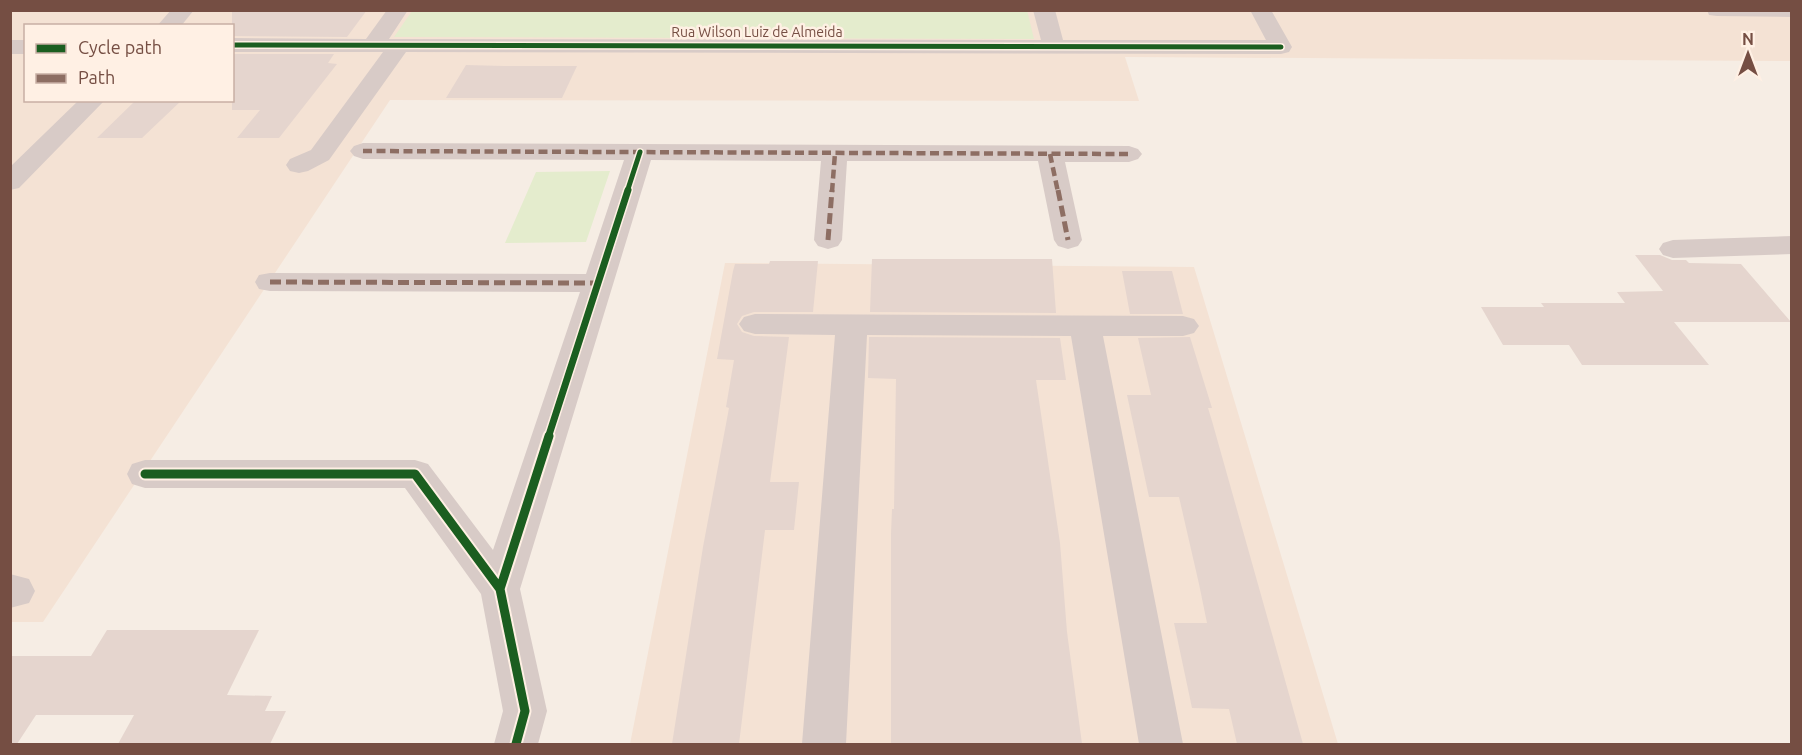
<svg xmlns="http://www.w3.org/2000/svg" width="1802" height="755" viewBox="0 0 1802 755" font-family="Ubuntu,sans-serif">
  <rect width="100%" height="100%" fill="#f6ede4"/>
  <path fill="#f4e2d4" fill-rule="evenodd" d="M11 11H1791V61L1125 57 1139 101 390 100 43 622H11ZM26 26H232V100H26Z
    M725 263 1194 267 1338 744H630Z"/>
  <path fill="#e4eccd" d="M412 11 1027 10 1034 39 394 37Z
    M610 171 586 242 505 243 536 172Z"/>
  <path fill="#e5d5ce" d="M232 10H367L347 37 232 36Z
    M232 54H334L328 63 337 64 279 138H237L260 110H232Z
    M466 65 504 66H577L562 98H446Z
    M182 100 142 138H97L135 101Z
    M1635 255H1660L1672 260H1686L1689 263 1741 264 1791 322H1674L1709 365H1582L1569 345H1503L1481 307H1544L1541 303H1625L1617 292 1663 291Z
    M872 259H1052L1056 313 870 312Z
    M770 261H818L813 312H754L742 316 737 324 742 332 754 336 789 337 770 482H799L794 530H765L739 744H672L703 547 729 408 726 407 734 360 717 359 733 271 735 264H769Z
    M1122 271H1172L1183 314H1130Z
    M869 337 1060 338 1066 380H1036L1060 543 1067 632 1082 744H891V534L892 509H894L896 379 868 378Z
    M1190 337 1212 408H1208L1212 421 1303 744H1237L1229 709 1192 708 1174 623H1207L1199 584 1179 497H1149L1127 395H1151L1138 338Z
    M107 630H259L227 695 272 696 265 711H286L270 744H118L134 715H36L17 744H10V656H91Z"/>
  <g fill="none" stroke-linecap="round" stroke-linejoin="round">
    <path fill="#d8cbc7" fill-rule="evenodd" d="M171 10H194L181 26H157Z
      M387 10H408L389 39 1041 40 1033 10H1055L1063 40H1266L1250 10H1271L1292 47 1289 52 1281 54 406 52 329 160 308 171 299 173 290 171 286 165 290 159 311 150 383 52H232V38L366 39Z
      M1707 10H1792V17L1717 16 1709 15Z
      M10 40H26V54H10Z
      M79 100H105L19 188 10 190V167Z
      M363 143 1129 146 1138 149 1142 154 1138 159 1129 162H1065L1082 240 1078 246 1068 249 1058 246 1054 240 1038 161H847L842 240 838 246 828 249 818 246 814 240 821 161 651 160 520 589 547 711 538 744H494L503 711 481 594 405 488H145L132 484 127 474 132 464 145 460H415L428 464 493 550 580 292 270 291 259 289 255 282 259 275 270 273 586 274 624 160 363 159 354 156 350 151 354 146Z
      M1792 236V254L1673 258 1663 255 1659 249 1663 243 1673 240Z
      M755 314 1183 316 1194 319 1199 326 1194 333 1183 336H1103L1183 744H1139L1071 336 867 335 846 744H802L835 335 755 334 744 331 739 324 744 317Z
      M10 574 29 579 35 591 29 603 10 608Z"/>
    <path stroke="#8d6e63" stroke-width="4.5" stroke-dasharray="9 4.5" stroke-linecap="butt" d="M363 151 1129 154
      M1050 154 1058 192
      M832 192 835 153"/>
    <path stroke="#8d6e63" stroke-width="5" stroke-dasharray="11 5" stroke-linecap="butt" d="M1058 190 1068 240
      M828 240 832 190
      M270 282 598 283"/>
    <g stroke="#fff0e4" stroke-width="8">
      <path id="cycleway-far2" d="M232 45 1281 47
        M627 192 640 152"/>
    </g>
    <g stroke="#fff0e4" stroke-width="10">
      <path id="cycleway-far1" d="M548 438 628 190"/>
    </g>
    <g stroke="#fff0e4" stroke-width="13">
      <path id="cycleway" d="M145 474H415L500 589 525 711 516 744
        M500 589 549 436"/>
    </g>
    <use href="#cycleway-far2" stroke="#1b5e20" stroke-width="5"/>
    <use href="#cycleway-far1" stroke="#1b5e20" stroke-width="7"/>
    <use href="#cycleway" stroke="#1b5e20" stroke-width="9"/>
  </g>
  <g text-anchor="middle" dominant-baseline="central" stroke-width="5" stroke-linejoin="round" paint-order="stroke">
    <g font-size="14" fill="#754e43" stroke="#fff0e4">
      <text x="757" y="32">Rua Wilson Luiz de Almeida</text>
    </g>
  </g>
  <rect width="1802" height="755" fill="none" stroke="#754e43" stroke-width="24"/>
  <rect x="24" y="24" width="210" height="78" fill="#fff0e4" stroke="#c8afa4" stroke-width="1.5"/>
  <rect x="36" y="44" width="30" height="9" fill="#1b5e20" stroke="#c8afa4" stroke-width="1.5"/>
  <text x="78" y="54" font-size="18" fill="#754e43">Cycle path</text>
  <rect x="36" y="74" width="30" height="9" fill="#8d6e63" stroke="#c8afa4" stroke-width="1.5"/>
  <text x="78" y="84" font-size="18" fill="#754e43">Path</text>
  <g transform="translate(1748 54)" stroke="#fff0e4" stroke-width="4.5" paint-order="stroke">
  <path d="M0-4.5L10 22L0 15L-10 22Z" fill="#754e43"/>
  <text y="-9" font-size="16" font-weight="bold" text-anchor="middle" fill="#754e43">N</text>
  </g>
</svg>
